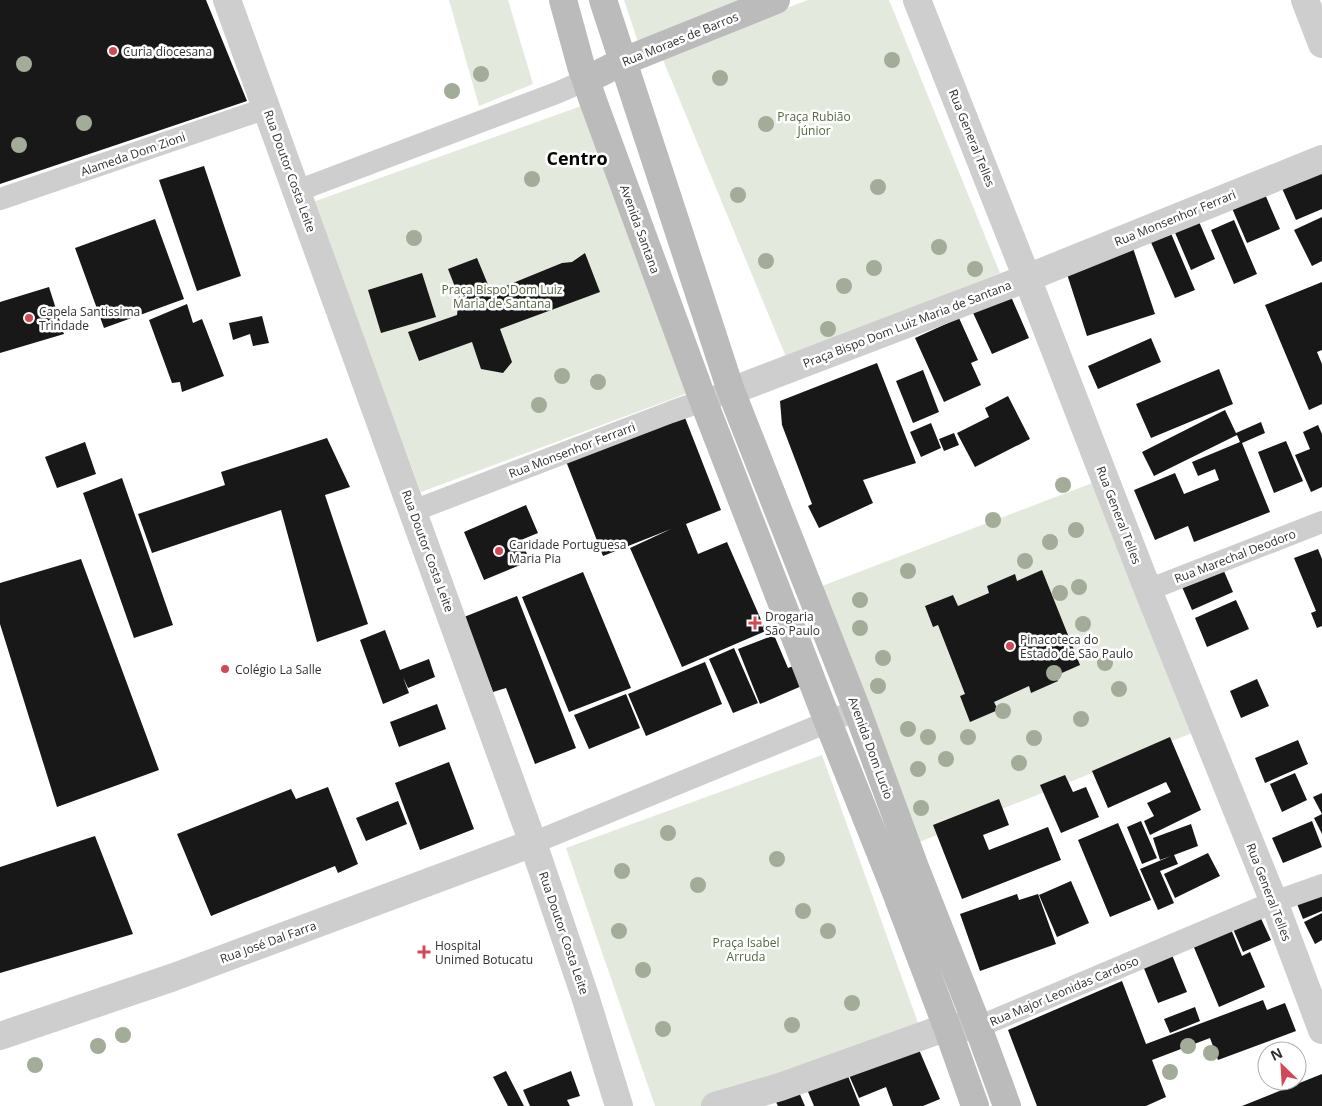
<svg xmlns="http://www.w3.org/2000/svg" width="1322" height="1106" viewBox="0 0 1322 1106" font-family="'Open Sans',sans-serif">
  <rect width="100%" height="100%" fill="#fff"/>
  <path fill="#e4e9de" d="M449 0H508L533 84 479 106Z
    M624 0H752L639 45Z
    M808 0H889L1000 273 786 357 661 55Z
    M584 105 688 393 421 492 313 202Z
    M1095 482 1192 733 917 843 822 586Z
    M822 755 922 1034 730 1106H655L566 848Z"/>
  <path fill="#181818" d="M0 0H206L247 101 0 184Z
    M204 166 241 276 197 291 159 180Z
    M1322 169V209L1296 220 1281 186Z
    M1264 192 1280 229 1247 243 1231 206Z
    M1194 210 1215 259 1191 270 1170 221Z
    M1322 217V261L1312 266 1294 230Z
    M155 219 184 299 104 328 75 248Z
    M1234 220 1257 274 1234 284 1211 230Z
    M1170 231 1195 290 1175 298 1150 240Z
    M1132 245 1155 314 1087 336 1065 268Z
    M585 253 600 292 500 329 512 362 503 373 481 369 472 342 419 361 408 332 457 315 459 297 448 269 477 258 491 292 562 263 572 262Z
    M422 273 436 317 381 333 368 290Z
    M1322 282V350L1317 352 1322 364V404L1309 410 1265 305Z
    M1006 285 1029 338 992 354 968 302Z
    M49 287 64 334 0 353V302Z
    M187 304 193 323 202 319 224 376 182 392 180 382 172 383 149 320Z
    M262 316 269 343 253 346 250 334 233 340 229 323Z
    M959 318 978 360 971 363 981 385 944 402 915 338Z
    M1151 338 1161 362 1098 389 1088 366Z
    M877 363 916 463 863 480 873 503 819 528 808 506 812 504 782 425 780 401Z
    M1219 369 1233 404 1151 438 1136 404Z
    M923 370 939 412 913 423 896 381Z
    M1008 396 1030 439 975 467 957 433 989 417 985 408Z
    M682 410 721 510 686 524 698 554 727 542 766 631 682 667 630 548 671 529 603 556 564 456Z
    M1225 410 1236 433 1261 422 1265 433 1242 443 1270 512 1194 542 1188 526 1155 540 1134 490 1175 473 1184 494 1219 480 1215 469 1198 476 1192 462 1240 442 1237 435 1154 476 1142 452Z
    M931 423 941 448 921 457 910 432Z
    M1318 425 1322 434V487L1311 492 1295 455 1310 449 1303 432Z
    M954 433 959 445 944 451 939 439Z
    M327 438 350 487 325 495 368 624 317 642 281 510 152 553 138 514 225 485 221 472Z
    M1286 441 1303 481 1274 493 1258 452Z
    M85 442 96 474 57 488 45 457Z
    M122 478 173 625 134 638 83 493Z
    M526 505 538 533 521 540 530 561 484 580 464 532Z
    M1318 549 1322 559V626L1317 628 1311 613 1316 611 1294 558Z
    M81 559 159 770 57 807 0 624V583Z
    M1220 562 1233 592 1192 610 1179 580Z
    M1042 570 1080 665 1055 676 1058 681 1031 693 1029 686 994 702 998 710 970 722 960 696 965 694 938 625 933 627 925 606 953 595 958 606 989 593 987 586 1015 574 1017 581Z
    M583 572 631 688 569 712 522 597Z
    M517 596 576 748 535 764 506 688 493 692 464 617Z
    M1236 600 1249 629 1207 647 1195 618Z
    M385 630 400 670 429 659 435 677 408 688 403 677 409 693 383 704 360 640Z
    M774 635 788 668 796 665 804 685 760 704 738 649Z
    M734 648 758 703 733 713 709 659Z
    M705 662 722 704 646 736 628 694Z
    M1257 679 1269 706 1241 718 1230 691Z
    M626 694 640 728 589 749 574 715Z
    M437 704 446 729 399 747 390 722Z
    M1170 737 1201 810 1150 835 1144 821 1154 816 1147 803 1171 792 1166 782 1108 808 1092 771Z
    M1298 740 1308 764 1265 783 1255 758Z
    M449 762 474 829 420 850 395 783Z
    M1295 773 1307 800 1282 812 1270 784Z
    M1065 775 1073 792 1086 787 1099 817 1061 833 1040 785Z
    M328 787 358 864 338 873 335 866 211 916 177 834 291 789 296 799Z
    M1322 793V834L1314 818 1322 814 1313 797Z
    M999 799 1009 825 983 835 989 850 1048 827 1061 860 962 899 933 825Z
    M398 801 407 824 366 841 356 818Z
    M1141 821 1157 858 1142 864 1127 827Z
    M1312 821 1322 847 1283 863 1272 838Z
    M1118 823 1151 900 1110 917 1078 840Z
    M1191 824 1198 846 1174 855 1178 864 1160 871 1174 903 1158 910 1140 869 1171 856 1160 860 1153 838Z
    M95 836 133 934 0 973V867Z
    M1208 853 1220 876 1175 898 1164 874Z
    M1071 881 1089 923 1057 937 1039 895Z
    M1322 890V911L1303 919 1295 899Z
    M1017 894 1019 900 1038 894 1056 944 980 971 960 914Z
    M1257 910 1271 940 1243 952 1230 922Z
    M1322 913V940L1315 944 1304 922Z
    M1228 922 1242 956 1250 952 1265 987 1219 1007 1190 938Z
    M1170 950 1187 992 1158 1003 1141 961Z
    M1122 981 1146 1044 1263 1000 1267 1010 1285 1003 1296 1031 1218 1060 1210 1038 1152 1060 1166 1097 1146 1106H1037L1008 1030Z
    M1195 1007 1200 1021 1170 1033 1164 1019Z
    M917 1045 940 1099 923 1106H893L886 1087 859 1098 848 1073Z
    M506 1071 524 1106H508L493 1077Z
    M571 1071 580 1096 567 1100 570 1106H530L523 1090Z
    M846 1071 860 1106H814L806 1087Z
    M1322 1074V1106H1242Z
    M798 1090 805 1106H778L775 1100Z"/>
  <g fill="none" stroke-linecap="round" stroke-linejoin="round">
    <path stroke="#cecece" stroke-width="22" d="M297 191 559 92 586 80
      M0 199 267 108
      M413 511 671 412 731 391
      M1148 590 1322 522
      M533 843 857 710
      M978 1027 1274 902 1322 885"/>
    <path stroke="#cecece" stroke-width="28" d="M227 0 533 843 585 996 619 1106
      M917 0 1027 278 1148 590 1274 902 1322 1030
      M1305 0 1322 44
      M731 391 1027 278 1322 159
      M0 1036 174 977 533 843
      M715 1106 780 1087 947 1027H978"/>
    <path stroke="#bbb" stroke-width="28" d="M563 0 581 66 592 98 703 400 828 722 892 882 947 1027 975 1106
      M603 0 731 391 857 710 916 870 978 1027 1007 1106
      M586 80 624 61 776 0"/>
  </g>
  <g fill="#a2ac98">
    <circle cx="892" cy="60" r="8"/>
    <circle cx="24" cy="64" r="8"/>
    <circle cx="481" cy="74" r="8"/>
    <circle cx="720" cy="78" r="8"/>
    <circle cx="452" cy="91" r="8"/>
    <circle cx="84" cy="123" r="8"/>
    <circle cx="766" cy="124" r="8"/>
    <circle cx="19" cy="145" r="8"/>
    <circle cx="532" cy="179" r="8"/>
    <circle cx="878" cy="187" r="8"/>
    <circle cx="738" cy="195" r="8"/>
    <circle cx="414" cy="238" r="8"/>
    <circle cx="939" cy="247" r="8"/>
    <circle cx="766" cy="261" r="8"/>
    <circle cx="874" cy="268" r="8"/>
    <circle cx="975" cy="269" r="8"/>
    <circle cx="844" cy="286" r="8"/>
    <circle cx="828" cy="329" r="8"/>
    <circle cx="562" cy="376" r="8"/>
    <circle cx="598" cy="382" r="8"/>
    <circle cx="539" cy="405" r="8"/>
    <circle cx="1063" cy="485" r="8"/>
    <circle cx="993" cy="520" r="8"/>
    <circle cx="1076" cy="530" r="8"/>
    <circle cx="1050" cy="542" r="8"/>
    <circle cx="1025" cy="561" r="8"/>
    <circle cx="908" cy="571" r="8"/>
    <circle cx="1079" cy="587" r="8"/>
    <circle cx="1060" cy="593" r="8"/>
    <circle cx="860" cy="600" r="8"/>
    <circle cx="1083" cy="624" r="8"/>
    <circle cx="860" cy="628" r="8"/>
    <circle cx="883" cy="658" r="8"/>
    <circle cx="1105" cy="663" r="8"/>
    <circle cx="1054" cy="673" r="8"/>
    <circle cx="878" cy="686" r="8"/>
    <circle cx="1119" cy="689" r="8"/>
    <circle cx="1003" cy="711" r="8"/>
    <circle cx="1081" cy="719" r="8"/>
    <circle cx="908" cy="729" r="8"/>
    <circle cx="928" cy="737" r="8"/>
    <circle cx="968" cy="737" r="8"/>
    <circle cx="1034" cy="738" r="8"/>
    <circle cx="946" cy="759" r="8"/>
    <circle cx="1019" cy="763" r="8"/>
    <circle cx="918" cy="769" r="8"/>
    <circle cx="921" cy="808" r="8"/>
    <circle cx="668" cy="833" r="8"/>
    <circle cx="777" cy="859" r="8"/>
    <circle cx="622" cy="871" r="8"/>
    <circle cx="698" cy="885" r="8"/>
    <circle cx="803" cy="911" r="8"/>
    <circle cx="619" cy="931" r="8"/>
    <circle cx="828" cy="931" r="8"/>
    <circle cx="643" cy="970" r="8"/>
    <circle cx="852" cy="1003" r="8"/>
    <circle cx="792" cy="1025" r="8"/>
    <circle cx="663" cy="1029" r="8"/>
    <circle cx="123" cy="1035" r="8"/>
    <circle cx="98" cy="1046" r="8"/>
    <circle cx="1188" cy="1046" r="8"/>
    <circle cx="1211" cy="1053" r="8"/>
    <circle cx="35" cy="1065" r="8"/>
    <circle cx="1170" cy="1072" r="8"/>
  </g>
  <g fill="#d24955" stroke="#fff" stroke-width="2">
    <circle cx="113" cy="51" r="5"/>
    <circle cx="29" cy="318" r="5"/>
    <circle cx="499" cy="551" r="5"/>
    <path d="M752.5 615.5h5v5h5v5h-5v5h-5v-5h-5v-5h5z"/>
    <circle cx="1010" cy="646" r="5"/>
    <circle cx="225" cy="669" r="5"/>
    <path d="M421.5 944.5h5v5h5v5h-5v5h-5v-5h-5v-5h5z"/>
  </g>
  <g text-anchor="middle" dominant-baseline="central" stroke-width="5" stroke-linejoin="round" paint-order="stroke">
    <g font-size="12" fill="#313131" stroke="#fff">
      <text transform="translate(680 39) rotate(-22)">Rua Moraes de Barros</text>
      <text transform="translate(972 138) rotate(68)">Rua General Telles</text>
      <text transform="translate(133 154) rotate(-19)">Alameda Dom Zioni</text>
      <text transform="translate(290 171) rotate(70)">Rua Doutor Costa Leite</text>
      <text transform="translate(1175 218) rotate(-22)">Rua Monsenhor Ferrari</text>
      <text transform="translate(640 229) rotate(70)">Avenida Santana</text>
      <text transform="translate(907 324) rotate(-21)">Praça Bispo Dom Luiz Maria de Santana</text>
      <text transform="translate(572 450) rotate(-21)">Rua Monsenhor Ferrarri</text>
      <text transform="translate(1119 515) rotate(69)">Rua General Telles</text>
      <text transform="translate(428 551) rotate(70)">Rua Doutor Costa Leite</text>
      <text transform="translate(1235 556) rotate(-21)">Rua Marechal Deodoro</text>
      <text transform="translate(871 748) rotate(70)">Avenida Dom Lucio</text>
      <text transform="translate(1269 892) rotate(69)">Rua General Telles</text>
      <text transform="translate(564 933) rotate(71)">Rua Doutor Costa Leite</text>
      <text transform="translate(268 942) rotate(-20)">Rua José Dal Farra</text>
      <text transform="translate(1064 991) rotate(-23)">Rua Major Leonidas Cardoso</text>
    </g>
    <g font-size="12" fill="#313131" stroke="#fff" text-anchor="start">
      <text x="123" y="51">Curia diocesana</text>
      <text x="39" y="311">Capela Santissima<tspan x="39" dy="14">Trindade</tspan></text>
      <text x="509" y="544">Caridade Portuguesa<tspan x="509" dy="14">Maria Pia</tspan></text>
      <text x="765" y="616">Drogaria<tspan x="765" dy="14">São Paulo</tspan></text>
      <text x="1020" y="639">Pinacoteca do<tspan x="1020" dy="14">Estado de São Paulo</tspan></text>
      <text x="235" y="669">Colégio La Salle</text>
      <text x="435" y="945">Hospital<tspan x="435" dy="14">Unimed Botucatu</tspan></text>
    </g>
    <g font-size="12" fill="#556843" stroke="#fff">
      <text x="814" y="116">Praça Rubião<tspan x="814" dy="14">Júnior</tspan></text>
      <text x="502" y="289">Praça Bispo Dom Luiz<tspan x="502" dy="14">Maria de Santana</tspan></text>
      <text x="746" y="942">Praça Isabel<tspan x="746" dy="14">Arruda</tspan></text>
    </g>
    <g font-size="18" font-weight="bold" fill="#000" stroke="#fff">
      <text x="577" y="158">Centro</text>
    </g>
  </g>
  <g transform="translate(1282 1066) rotate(335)"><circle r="24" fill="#ffffff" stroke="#adadad"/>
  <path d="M0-4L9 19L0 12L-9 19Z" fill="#d24955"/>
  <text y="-8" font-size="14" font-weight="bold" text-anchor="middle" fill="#313131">N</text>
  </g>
</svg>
